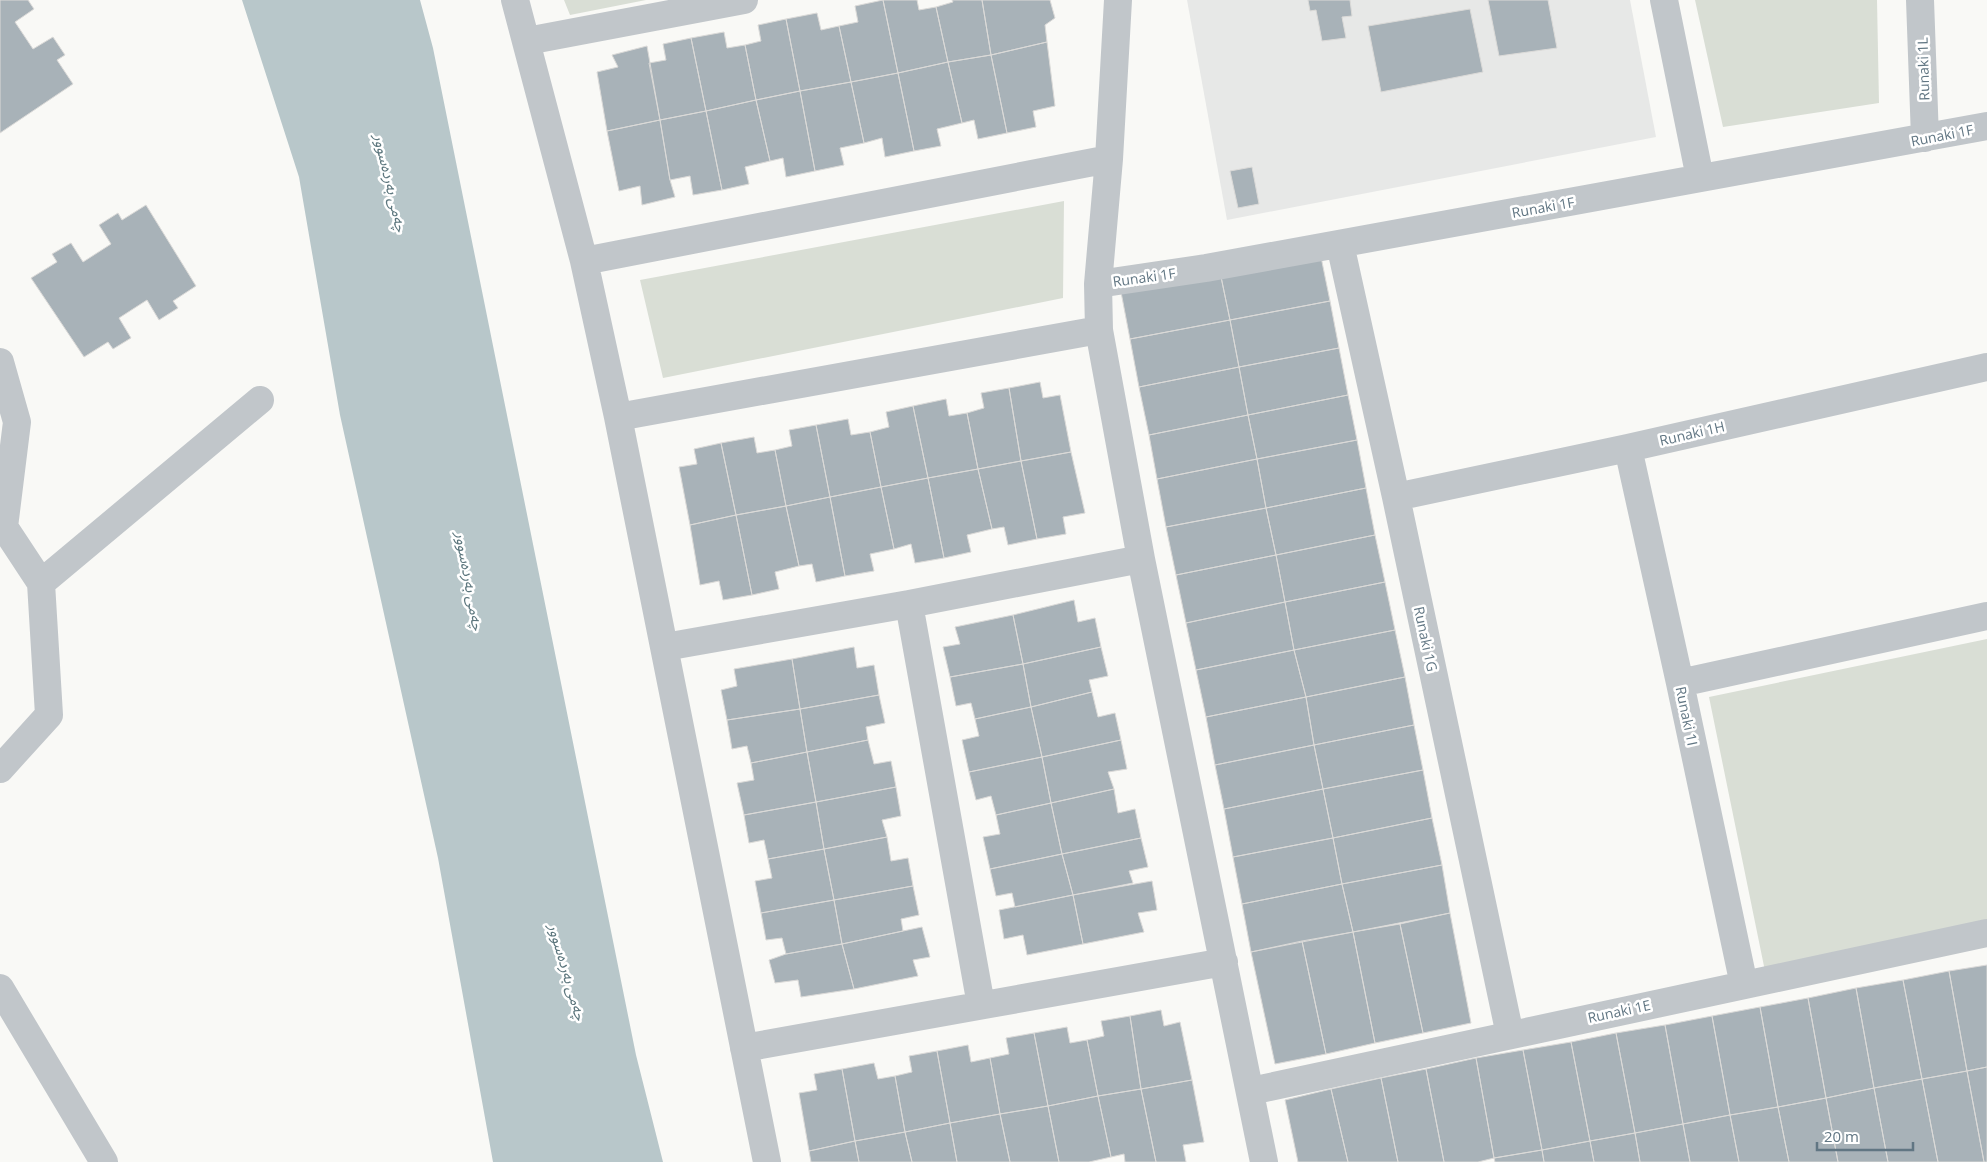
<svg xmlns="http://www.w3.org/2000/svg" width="1987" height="1162" viewBox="0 0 1987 1162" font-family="'Open Sans','Noto Sans Arabic',sans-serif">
  <rect width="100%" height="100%" fill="#f9f9f6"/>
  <path fill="#e7e8e7" d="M1187 0H1630L1656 137 1227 220Z"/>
  <path fill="#d9ded5" d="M564 0H646L570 15Z
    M1695 0H1877L1879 103 1723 127Z
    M1064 201 1063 298 663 378 640 280Z
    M1987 639V924L1766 976 1709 697Z"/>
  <path fill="#b8c7ca" d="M242 0H420L433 48 636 1055 663 1162H493L438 858 340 415 299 177Z"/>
  <path fill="#a8b2b8" stroke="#dbdad8" d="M0 0H28L34 9 15 22 33 49 53 37 65 55 57 60 73 84 0 133Z
    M883 0H917L919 10 936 7 948 62 898 73Z
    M883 0 898 73 851 82 839 26 858 22 855 6Z
    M952 0H982L991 55 948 62 936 7 953 2Z
    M982 0H1050L1055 18 1045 25 1047 42 991 55Z
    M1308 0H1350L1352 16 1342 17 1346 38 1322 41 1316 10 1310 11Z
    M1488 0H1548L1557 48 1499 56Z
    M1470 9 1483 72 1381 92 1368 26Z
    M817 13 821 30 839 26 851 82 800 91 786 19Z
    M786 19 800 91 756 100 745 45 761 41 758 25Z
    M724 32 727 48 745 45 756 100 706 111 691 38Z
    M691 38 706 111 660 120 649 63 666 60 663 44Z
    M1047 42 1055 106 1033 111 1036 127 1007 133 991 55Z
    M647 46 660 120 607 131 597 72 618 67 612 55Z
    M991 55 1007 133 978 139 974 120 962 123 948 62Z
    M948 62 962 123 937 129 941 146 914 151 898 73Z
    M898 73 914 151 885 157 882 138 864 143 851 82Z
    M851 82 864 143 840 148 844 165 815 171 800 91Z
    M800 91 815 171 786 177 783 158 770 161 756 100Z
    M756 100 770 161 745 167 749 184 722 190 706 111Z
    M706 111 722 190 693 195 690 176 670 180 660 120Z
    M660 120 670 180 675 197 642 205 640 186 619 191 607 131Z
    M1252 167 1259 204 1238 208 1230 171Z
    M146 205 196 286 173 301 178 308 159 320 147 300 119 318 131 338 113 349 108 342 84 357 31 278 57 262 52 254 71 243 83 262 111 244 99 225 118 213 122 220Z
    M1320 252 1330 301 1230 320 1220 272Z
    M1220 272 1230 320 1130 339 1121 292Z
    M1330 301 1339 348 1239 367 1230 320Z
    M1230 320 1239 367 1139 387 1130 339Z
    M1339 348 1348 395 1248 415 1239 367Z
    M1239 367 1248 415 1149 435 1139 387Z
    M1040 382 1043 398 1060 395 1071 452 1021 461 1009 388Z
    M1009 388 1021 461 978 469 967 413 984 408 981 393Z
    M1348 395 1357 440 1257 459 1248 415Z
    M946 399 949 416 967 413 978 469 928 478 913 406Z
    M913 406 928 478 881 487 870 432 889 427 886 412Z
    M1248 415 1257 459 1157 479 1149 435Z
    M848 419 851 435 870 432 881 487 830 497 816 425Z
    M816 425 830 497 786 506 775 450 792 446 789 430Z
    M754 437 757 453 775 450 786 506 736 515 721 443Z
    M1357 440 1366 488 1266 508 1257 459Z
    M721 443 736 515 690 525 679 467 697 464 694 449Z
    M1071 452 1085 513 1063 517 1066 534 1037 539 1021 461Z
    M1257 459 1266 508 1166 527 1157 479Z
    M1021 461 1037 539 1008 545 1004 527 992 529 978 469Z
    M978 469 992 529 967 535 971 552 944 558 928 478Z
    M928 478 944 558 915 563 911 544 894 549 881 487Z
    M881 487 894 549 870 554 874 571 845 576 830 497Z
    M1366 488 1375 535 1276 555 1266 508Z
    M830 497 845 576 816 582 812 564 799 566 786 506Z
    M786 506 799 566 775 572 779 589 752 595 736 515Z
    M1266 508 1276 555 1176 575 1166 527Z
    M736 515 752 595 723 600 719 581 700 585 690 525Z
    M1375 535 1385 582 1285 602 1276 555Z
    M1276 555 1285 602 1186 623 1176 575Z
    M1385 582 1395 630 1294 650 1285 602Z
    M1074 600 1078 622 1095 618 1101 647 1023 664 1013 615Z
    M1285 602 1294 650 1196 670 1186 623Z
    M1013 615 1023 664 950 677 943 647 960 644 955 627Z
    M1395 630 1405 677 1306 697 1294 650Z
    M854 647 857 668 874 665 879 695 800 709 792 659Z
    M1101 647 1108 676 1089 680 1092 692 1031 707 1023 664Z
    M1294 650 1306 697 1206 717 1196 670Z
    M792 659 800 709 727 720 721 690 737 686 734 669Z
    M1023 664 1031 707 975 719 971 703 956 706 950 677Z
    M1405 677 1414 725 1314 745 1306 697Z
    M1092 692 1098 717 1115 713 1121 740 1042 757 1031 707Z
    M879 695 885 723 866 727 868 740 807 752 800 709Z
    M1306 697 1314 745 1215 765 1206 717Z
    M1031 707 1042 757 969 772 962 740 979 736 975 719Z
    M800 709 807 752 751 763 747 746 732 749 727 720Z
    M1414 725 1423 770 1323 789 1314 745Z
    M868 740 874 764 891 761 896 787 816 802 807 752Z
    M1121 740 1127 769 1108 772 1114 789 1051 803 1042 757Z
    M1314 745 1323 789 1224 809 1215 765Z
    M807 752 816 802 744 815 737 783 754 780 751 763Z
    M1042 757 1051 803 996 815 991 796 976 800 969 772Z
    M1423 770 1432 818 1333 838 1323 789Z
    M896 787 901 816 882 820 887 837 824 849 816 802Z
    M1114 789 1118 813 1135 809 1141 838 1062 854 1051 803Z
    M1323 789 1333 838 1233 857 1224 809Z
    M816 802 824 849 768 859 764 840 749 843 744 815Z
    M1051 803 1062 854 990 869 983 837 1000 834 996 815Z
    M1432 818 1442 865 1342 884 1333 838Z
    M887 837 891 861 908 858 913 886 834 900 824 849Z
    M1141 838 1148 867 1129 871 1133 883 1073 895 1062 854Z
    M1333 838 1342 884 1242 904 1233 857Z
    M824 849 834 900 761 913 755 881 772 878 768 859Z
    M1062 854 1073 895 1015 907 1012 893 996 896 990 869Z
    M1442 865 1450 913 1353 932 1342 884Z
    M1152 881 1157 910 1138 913 1144 932 1083 944 1073 895Z
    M1342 884 1353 932 1251 952 1242 904Z
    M913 886 919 915 901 919 903 931 842 944 834 900Z
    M1073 895 1083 944 1027 955 1023 935 1004 939 999 910Z
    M834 900 842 944 786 954 782 938 766 940 761 913Z
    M1450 913 1471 1023 1423 1033 1400 924Z
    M1400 924 1423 1033 1375 1043 1353 932Z
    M922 927 930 957 913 960 918 976 854 989 842 944Z
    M1353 932 1375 1043 1326 1054 1302 941Z
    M1302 941 1326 1054 1275 1064 1251 952Z
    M842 944 854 989 801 997 798 980 775 983 769 960 786 954Z
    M1987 965V1067L1967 1071 1949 971Z
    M1949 971 1967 1071 1922 1079 1903 980Z
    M1903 980 1922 1079 1874 1088 1856 988Z
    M1856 988 1874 1088 1826 1098 1808 998Z
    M1808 998 1826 1098 1778 1107 1760 1007Z
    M1760 1007 1778 1107 1730 1115 1712 1016Z
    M1161 1010 1164 1026 1180 1022 1192 1080 1141 1089 1130 1016Z
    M1130 1016 1141 1089 1098 1096 1087 1040 1104 1036 1101 1021Z
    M1712 1016 1730 1115 1683 1124 1665 1025Z
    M1665 1025 1683 1124 1635 1133 1616 1033Z
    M1067 1027 1070 1043 1087 1040 1098 1096 1048 1106 1034 1033Z
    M1034 1033 1048 1106 1000 1114 990 1058 1009 1054 1006 1038Z
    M1616 1033 1635 1133 1590 1141 1571 1042Z
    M1571 1042 1590 1141 1542 1150 1523 1050Z
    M968 1045 971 1062 990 1058 1000 1114 950 1123 937 1051Z
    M1523 1050 1542 1150 1494 1158 1476 1058Z
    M937 1051 950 1123 905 1132 895 1076 912 1072 909 1056Z
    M1476 1058 1494 1158 1478 1162H1444L1426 1069Z
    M874 1063 878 1079 895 1076 905 1132 855 1141 842 1069Z
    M1987 1067V1162H1984L1967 1071Z
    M842 1069 855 1141 809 1151 799 1093 817 1090 814 1074Z
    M1426 1069 1444 1162H1398L1381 1078Z
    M1967 1071 1984 1162H1938L1922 1079Z
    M1381 1078 1398 1162H1348L1331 1089Z
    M1922 1079 1938 1162H1888L1874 1088Z
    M1192 1080 1204 1142 1183 1145 1186 1162H1156L1141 1089Z
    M1874 1088 1888 1162H1838L1826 1098Z
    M1141 1089 1156 1162H1125L1124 1154 1111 1157 1098 1096Z
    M1331 1089 1348 1162H1298L1285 1100Z
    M1098 1096 1111 1157 1089 1162H1059L1048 1106Z
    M1826 1098 1838 1162H1789L1778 1107Z
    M1048 1106 1059 1162H1010L1000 1114Z
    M1778 1107 1789 1162H1739L1730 1115Z
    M1000 1114 1010 1162H957L950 1123Z
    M1730 1115 1739 1162H1690L1683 1124Z
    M950 1123 957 1162H912L905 1132Z
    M1683 1124 1690 1162H1640L1635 1133Z
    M905 1132 912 1162H859L855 1141Z
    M1635 1133 1640 1162H1594L1590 1141Z
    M855 1141 859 1162H811L809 1151Z
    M1590 1141 1594 1162H1544L1542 1150Z
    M1542 1150 1544 1162H1495L1494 1158Z"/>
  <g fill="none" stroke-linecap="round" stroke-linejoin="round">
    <path stroke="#c1c6ca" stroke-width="28" d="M515 0 584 261 618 417 767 1162
      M1118 0 1109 159 1098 284 1099 330 1141 559 1264 1162
      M1664 0 1700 178
      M1920 0 1925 138
      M527 41 744 0
      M1340 244 1396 497 1510 1035
      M584 261 1109 159
      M1098 284 1206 268 1987 126
      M0 362 17 422 4 527 41 583
      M618 417 1099 330
      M1628 448 1680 683 1744 985
      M1396 497 1628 448 1987 367
      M909 604 981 1005
      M665 647 909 604 1141 559
      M1680 683 1987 616
      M0 769 49 715 41 583 260 400
      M0 988 104 1162
      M744 1048 1224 962
      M1251 1091 1987 933"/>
  </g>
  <g text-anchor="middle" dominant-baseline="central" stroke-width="5" stroke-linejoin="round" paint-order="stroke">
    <g font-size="14" fill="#617683" stroke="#fff">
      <text transform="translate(1923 69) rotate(-92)">Runaki 1L</text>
      <text transform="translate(1942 135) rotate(-11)">Runaki 1F</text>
      <text transform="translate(1543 207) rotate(-10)">Runaki 1F</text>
      <text transform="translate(1144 277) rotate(-8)">Runaki 1F</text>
      <text transform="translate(1692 433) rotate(-13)">Runaki 1H</text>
      <text transform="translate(1426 639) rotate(78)">Runaki 1G</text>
      <text transform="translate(1687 716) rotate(78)">Runaki 1I</text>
      <text transform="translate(1619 1011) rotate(-12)">Runaki 1E</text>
    </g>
    <g font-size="15" font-style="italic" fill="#5c767d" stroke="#fff">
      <text transform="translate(391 183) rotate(77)">چەمی بەردەسوور</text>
      <text transform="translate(470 581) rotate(80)">چەمی بەردەسوور</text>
      <text transform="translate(568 972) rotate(74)">چەمی بەردەسوور</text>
    </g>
  </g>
  <path d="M1817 1142v8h96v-8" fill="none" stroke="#617683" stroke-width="2.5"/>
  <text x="1824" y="1142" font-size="15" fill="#617683" stroke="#ffffff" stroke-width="4" paint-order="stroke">20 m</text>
</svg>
